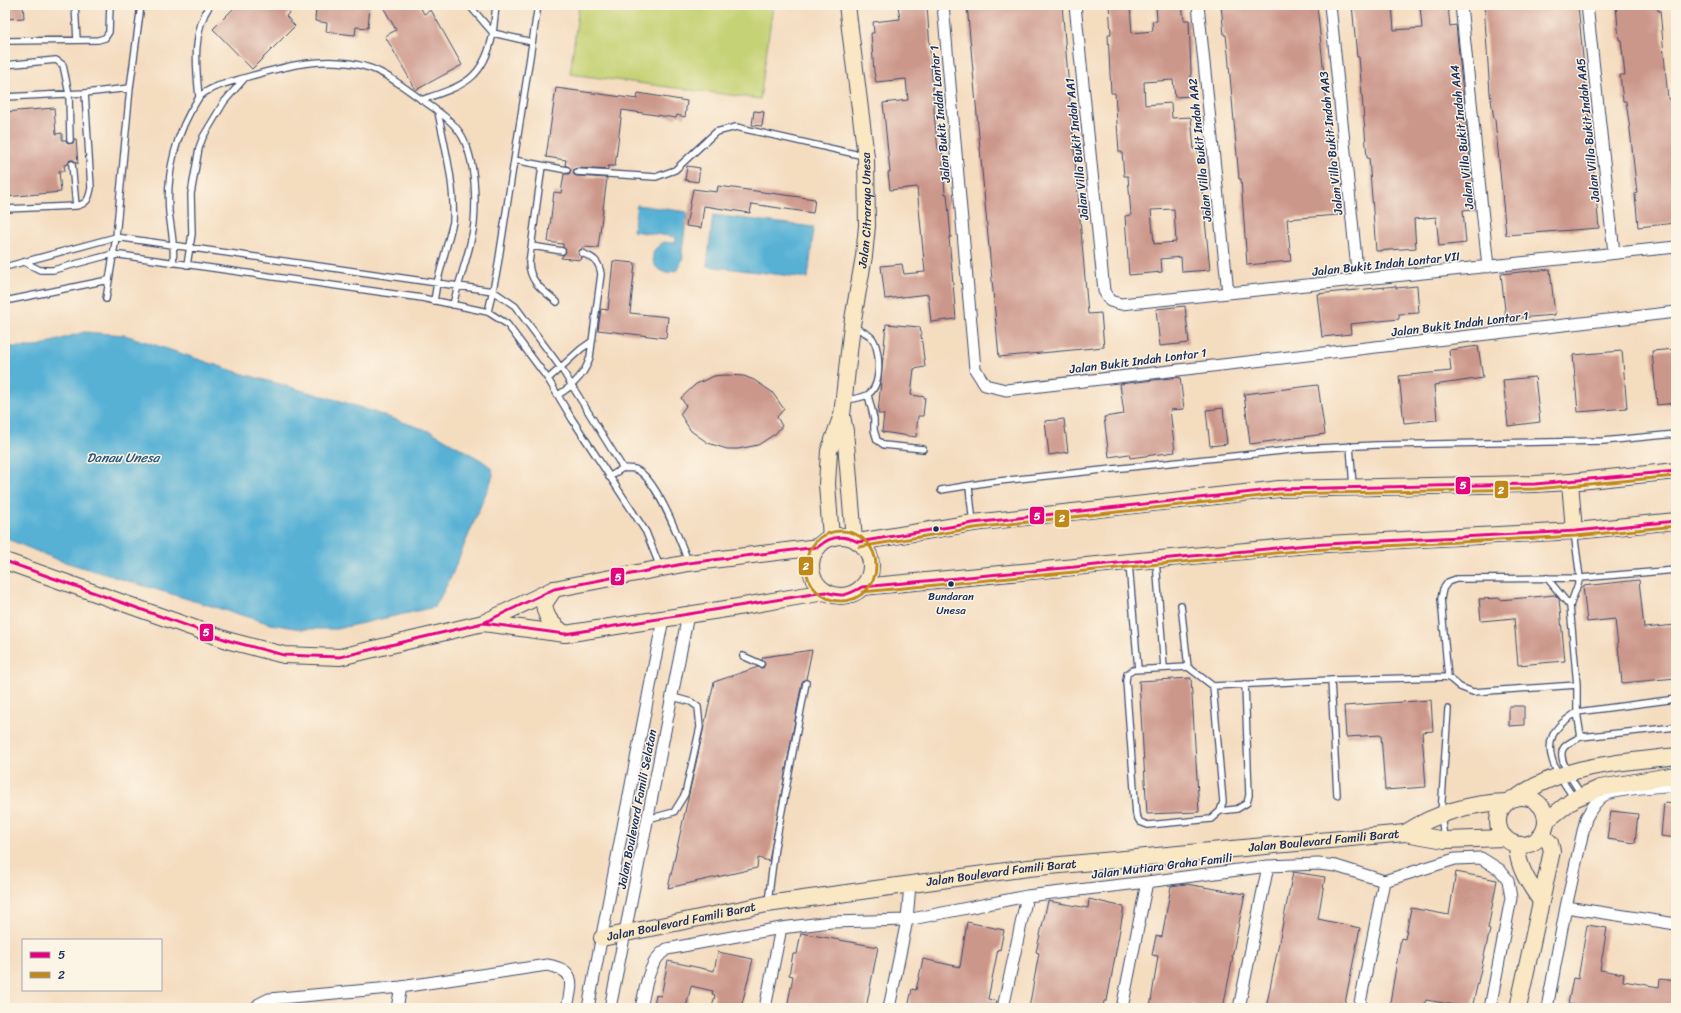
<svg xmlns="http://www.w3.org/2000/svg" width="1681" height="1013" viewBox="0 0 1681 1013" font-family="Sriracha,sans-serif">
  <rect width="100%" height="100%" fill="#fcf5e5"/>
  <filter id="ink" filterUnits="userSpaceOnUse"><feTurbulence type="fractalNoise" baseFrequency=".025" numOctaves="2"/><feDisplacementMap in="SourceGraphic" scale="8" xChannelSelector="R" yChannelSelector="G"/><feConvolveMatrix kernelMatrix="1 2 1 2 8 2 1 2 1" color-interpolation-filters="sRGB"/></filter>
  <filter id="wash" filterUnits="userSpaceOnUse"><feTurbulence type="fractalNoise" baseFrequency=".012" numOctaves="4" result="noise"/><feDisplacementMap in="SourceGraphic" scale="16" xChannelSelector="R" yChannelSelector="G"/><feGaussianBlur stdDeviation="0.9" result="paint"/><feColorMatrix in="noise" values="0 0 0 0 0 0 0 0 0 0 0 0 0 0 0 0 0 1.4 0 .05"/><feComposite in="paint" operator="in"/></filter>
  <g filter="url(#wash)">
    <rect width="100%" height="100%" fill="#f4dcbf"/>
    <path fill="#c5d274" stroke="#708069" d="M579 5H773L760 99 570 74Z"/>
    <path fill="#57b1d5" stroke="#39709a" d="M637 205 687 212 682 252 683 258 677 270 666 273C654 269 651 261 654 250L663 242 675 243 676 237 633 231Z
      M713 215 814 227 808 278 707 266Z
      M84 332 125 335 243 374 344 402 432 432 481 460 492 468 493 476 451 577 435 607 336 629H301L271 624 58 560 5 538V347H35Z"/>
    <g id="blocks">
      <path fill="#cc978b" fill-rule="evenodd" d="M5 5H23L24 18 5 19Z
        M237 5H297L286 16 295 26 252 69 213 29Z
        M316 5H370L368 28 356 27 355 35 326 32 327 23 315 21Z
        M382 5H419L424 14 431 10 462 65 416 90 385 36 396 30Z
        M898 5H927L935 123 938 149H942L945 194H947L951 237H949L956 319 931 322 928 294 885 299 881 266 902 264 904 274 925 272 917 187 890 190 888 172H890L883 103 908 100 906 79 876 82 874 72 871 33H874L873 22 900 19Z
        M967 5H1062L1088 314 1101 313 1104 347 999 357Z
        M1109 5H1130L1132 33 1153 31 1152 21H1157L1156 5H1182L1184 20H1189L1192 96 1175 97 1173 80 1144 82 1145 105 1171 103 1172 118 1191 117 1194 150H1198L1210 270 1182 272 1181 257 1161 259 1162 272 1129 275 1125 216 1131 215 1128 176H1124L1122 152H1119L1115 93H1111L1108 34H1111ZM1174 209 1176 242 1154 244 1151 210Z
        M1221 5H1317L1338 215 1287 219 1291 261 1247 265 1241 179H1239L1228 53 1226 35H1224Z
        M1352 5H1392L1394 30 1422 28 1420 6 1448 5 1450 26 1456 25 1474 199V209L1463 210 1466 243 1439 246 1436 217 1414 219 1416 248 1376 251 1369 158H1367L1359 57H1357Z
        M1484 5H1578L1599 228 1506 235 1495 119H1494L1490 93Z
        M1616 5H1657L1658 11 1660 10 1668 99H1671L1675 133H1676V223L1638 227 1635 194 1637 193 1630 130 1626 101H1623L1620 75H1625L1621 40H1619Z
        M556 88 637 99 638 93 687 101 685 117 677 115 676 118 622 110 615 166H608V170L577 168 574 169 573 174 576 176 607 178 598 248 583 247 578 253 582 258 581 260 561 258 566 251 563 247V244L548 242 554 192 561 193 564 174H569L571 170 569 167 565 165 566 160 546 157Z
        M54 108 56 134 62 133V140H66L68 144 73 143 74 139H76L78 164 73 160H70L68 164 64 165 65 171H59L61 192 5 197V112Z
        M754 111 764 112 762 126 752 125Z
        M687 166 700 168 698 182 685 180Z
        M718 186 815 199 813 213 752 204 750 213 704 206 701 228 686 226 693 189 717 192Z
        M613 261 635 263 630 313 668 317 666 338 598 330 601 309 608 310Z
        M1550 269 1555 315 1506 319 1501 274Z
        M1396 286V288L1417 286 1419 313 1399 314V319L1350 324 1351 334 1322 337 1317 294Z
        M1185 306 1189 343 1160 346 1156 309Z
        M886 324 920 327 925 367 914 369 911 395 925 397 923 416H918L916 437 882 432 884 414H878Z
        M1478 346 1483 378 1434 385 1437 420 1404 423 1399 376 1451 371 1449 350Z
        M1676 349V403L1657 405 1652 351Z
        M1622 351 1627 408 1578 412 1573 355Z
        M724 375 744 376 754 380 772 392 784 409 777 417 782 426 775 434 758 445 738 449H727L708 443 691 431 680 414 686 406 681 398 696 384 714 376Z
        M1180 377 1184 409 1170 410 1175 452 1130 458 1129 454 1109 457 1104 417 1124 414 1120 384Z
        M1535 377 1540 422 1508 426 1503 380Z
        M1318 385 1325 434 1250 444 1244 394Z
        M1223 408 1227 444 1210 446 1206 410Z
        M1064 419 1068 452 1049 455 1045 421Z
        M1639 580 1644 628 1676 625V678L1622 683 1615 619 1587 622 1583 586Z
        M1555 595 1559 599 1565 661 1518 665 1514 618 1481 621 1479 599 1500 598V600Z
        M812 650 806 679 802 682 769 861 758 858 757 868 668 888 714 682 758 667 763 668 765 664 762 660 763 657Z
        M1191 678 1199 812 1147 814 1139 681Z
        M1431 700 1433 731 1422 732 1426 787 1385 790 1381 735 1346 737 1344 706Z
        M1509 706H1524V725L1509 726Z
        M1664 803 1676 804V838L1661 836Z
        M1611 811 1638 814 1635 843 1607 839Z
        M1293 872 1325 877 1318 919 1360 928 1344 1008H1266Z
        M1456 872 1497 880 1488 929 1490 930 1472 1008 1426 1000 1424 1008H1389L1401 938 1405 939 1411 908 1449 915Z
        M1186 884 1245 894 1232 957H1233L1223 1008H1203L1191 1005V1008H1150L1158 956 1152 955 1156 936 1162 937 1171 886Z
        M1089 899 1124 907 1107 1001H1104L1103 1008H1029L1039 953 1036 952 1048 901 1088 908Z
        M967 922 1004 930 1000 950 998 949 988 999 997 1001 996 1008H908L912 989 916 990 923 959 960 967Z
        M1587 925 1607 928 1600 970 1624 974 1623 981 1659 987 1660 979 1676 981V1008H1590L1568 1004 1573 978 1578 979Z
        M801 933 878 947 866 1008H787L793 976 789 975 793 954H797Z
        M718 952 753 959 741 1008H712L715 995 712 994 713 991 691 986 686 1008H653L656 995 661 996 668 961 714 971Z"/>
    </g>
  </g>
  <g filter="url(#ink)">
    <use href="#blocks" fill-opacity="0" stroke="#3c496d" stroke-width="1"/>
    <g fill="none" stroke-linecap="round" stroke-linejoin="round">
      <g stroke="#3c496d" stroke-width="8">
        <path id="lane" d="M75 5 77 40
          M469 5 493 33
          M493 33 496 5
          M5 41 98 40 105 38 109 32 110 5
          M5 65 56 60 63 65 69 94 70 140
          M5 97 85 93 130 88
          M199 97C196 67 192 31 210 5
          M421 100C463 86 484 80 493 33L532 42
          M514 160 567 170
          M72 164 76 206
          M542 166 529 263C530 283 543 290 557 302
          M577 172 656 177 675 170 716 132 736 127 864 156
          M5 209 76 206C87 204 89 199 91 188L85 93
          M532 246 562 251
          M24 262 40 270H53L113 254 422 298 488 312 507 324 548 379 572 419 646 532 660 567
          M173 263C175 243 171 231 169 212 166 173 176 132 198 99 206 87 231 82 244 78 285 66 328 54 370 68 388 74 406 89 422 100 438 111 457 123 465 142 475 166 476 198 474 224 471 250 459 279 453 305
          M187 265 192 234 191 194 199 148 203 137 224 102 244 79
          M5 267 116 237 493 291 515 306 561 368 623 468C627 469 632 468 635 469 656 476 680 541 688 561
          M106 299 116 237 130 88 141 5
          M5 301 108 280
          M434 301 437 283 453 222C455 184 445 148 438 112
          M488 312 497 271 538 5
          M548 379 581 349 591 342
          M558 395C573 386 585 375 590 357L601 274C599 261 594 258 582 253
          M868 395 874 419V430L877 440 884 445 923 449
          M846 400C853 399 861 398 867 395 882 387 881 350 872 338 868 333 859 330 854 327
          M1350 446 1353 486
          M609 477 623 468
          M969 487 973 523
          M941 490 990 482 1300 449 1376 445 1603 441 1676 434
          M1574 532 1580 578 1570 606 1577 685V712L1581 737
          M1156 560 1164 668
          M1129 564 1138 669
          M1547 578 1570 606
          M1181 605 1188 667
          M743 656 761 664
          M1331 680 1337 795
          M1577 685 1473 692 1460 687 1448 677 1441 599 1443 589 1448 582 1456 579 1580 578 1676 570
          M1213 686 1223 802 1220 811 1211 819 1148 825 1140 822 1136 815 1126 681 1127 674 1133 670 1188 667 1213 686 1331 680 1448 677
          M1577 712 1676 699
          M1581 794C1575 784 1557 760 1563 749 1566 743 1575 740 1581 737L1676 727
          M1574 798C1560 778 1537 748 1560 725 1565 720 1572 716 1577 712
          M1220 811 1237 809 1247 803 1249 795 1245 684
          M648 819 674 812 685 794 700 727 698 707 691 702 673 697
          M1444 838 1441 814 1448 709
          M768 902 775 847 806 683"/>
      </g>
      <g stroke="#3c496d" stroke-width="13">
        <path id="street" d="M943 5 975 369 985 385 1006 390 1676 312
          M1075 5 1104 291 1110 301 1121 304 1676 247
          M1198 5 1228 293
          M1330 5 1358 279
          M1461 5 1488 267
          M1587 5 1614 253
          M1566 907 1676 924
          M256 1008 259 1004 269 999 401 987 547 965C577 970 572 983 567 1008
          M397 1008 401 987
          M588 1008 663 619
          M610 1008 688 615
          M641 1008C646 987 648 961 667 949L781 928 831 922 907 920 1027 896 1147 882 1268 866 1318 864 1336 866 1384 881 1455 859 1481 858 1500 870 1508 880 1511 898 1490 1008
          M765 1008 781 928
          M889 1008 907 920 910 884
          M1003 1008 1027 896
          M1122 1008 1147 882
          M1239 1008 1268 866
          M1359 1008 1384 881
          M1547 1008 1566 907 1586 818C1590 811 1595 801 1603 796 1616 788 1659 787 1676 785"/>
      </g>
      <g stroke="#3c496d" stroke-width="18">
        <g id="secondary">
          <path d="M842 416 845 431 854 539"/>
          <path d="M1570 482 1574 531"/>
          <circle cx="841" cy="566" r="30"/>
          <path id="s1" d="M831 538 827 484 829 451 842 415 852 325 864 256 867 226 866 157 847 5"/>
          <path d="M858 542 973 523 1279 489 1535 484 1570 482 1676 471"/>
          <path d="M5 561 230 641 284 655 340 657 483 623 554 589 688 563 818 547"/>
          <path d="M862 587 1308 545 1576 531 1676 521"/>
          <path d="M554 589 544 604C546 620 553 625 565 634"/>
          <path d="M483 623 565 634 732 608 825 592"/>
          <path d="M1519 796C1564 764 1622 763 1676 756"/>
          <circle cx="1522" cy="821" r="24"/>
          <path d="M1547 820 1574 799 1600 788 1676 775"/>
          <path d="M1405 833C1436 813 1470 803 1507 802"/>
          <path d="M1517 845C1517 866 1529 884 1541 901"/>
          <path id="s2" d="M602 938 767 904 1028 868 1405 833 1445 840 1505 838"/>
          <path d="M1518 1008 1552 851 1550 843 1542 835"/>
        </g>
      </g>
      <use href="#lane" stroke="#fff" stroke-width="5.5"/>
      <use href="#street" stroke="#fff" stroke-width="11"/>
      <use href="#secondary" stroke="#fae7c3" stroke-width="16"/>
      <g stroke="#fcf5e5" stroke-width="6">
        <path id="bus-1" d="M5 561 230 641 284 655 340 657 483 623 554 589 688 563 818 547C830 536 843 534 858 542L973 523 1279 489 1535 484 1676 471
          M478 624 483 623 565 634 825 592C843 597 846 596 862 587L1308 545 1576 531 1676 521"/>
      </g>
      <g stroke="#fcf5e5" stroke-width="6">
        <path id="bus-2" d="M806 566a35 35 0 1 1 70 0a35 35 0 1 1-70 0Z
          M859 547 974 528 1279 494 1535 489 1676 476
          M862 592 1308 550 1576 536 1676 526"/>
      </g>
      <use href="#bus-1" stroke="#e5007d" stroke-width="3"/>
      <use href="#bus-2" stroke="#c08818" stroke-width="3"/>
    </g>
  </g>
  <g fill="#1b2f5e" stroke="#fcf5e5" stroke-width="1.5">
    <circle cx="936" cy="529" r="3.5"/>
    <circle cx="951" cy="584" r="3.5"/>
  </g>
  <g text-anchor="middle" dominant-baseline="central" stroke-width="3" stroke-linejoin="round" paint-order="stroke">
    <g font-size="11" fill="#1b2f5e" stroke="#fcf5e5">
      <text x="951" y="596">Bundaran<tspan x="951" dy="14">Unesa</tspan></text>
    </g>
    <g font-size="12" fill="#1b2f5e" stroke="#fcf5e5">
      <text transform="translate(940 114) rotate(-95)">Jalan Bukit Indah Lontar 1</text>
      <text transform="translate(1588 130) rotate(-96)">Jalan Villa Bukit Indah AA5</text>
      <text transform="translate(1462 137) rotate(-96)">Jalan Villa Bukit Indah AA4</text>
      <text transform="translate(1331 143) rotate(-96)">Jalan Villa Bukit Indah AA3</text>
      <text transform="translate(1077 149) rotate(-96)">Jalan Villa Bukit Indah AA1</text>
      <text transform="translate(1200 150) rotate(-96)">Jalan Villa Bukit Indah AA2</text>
      <text stroke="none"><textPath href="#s1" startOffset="332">Jalan Citraraya Unesa</textPath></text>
      <text transform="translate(1386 264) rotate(-6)">Jalan Bukit Indah Lontar VII</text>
      <text transform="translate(1460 324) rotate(-7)">Jalan Bukit Indah Lontar 1</text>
      <text transform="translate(1138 361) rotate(-7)">Jalan Bukit Indah Lontar 1</text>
      <text transform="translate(637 809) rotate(-79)">Jalan Boulevard Famili Selatan</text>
      <text stroke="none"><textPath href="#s2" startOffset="729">Jalan Boulevard Famili Barat</textPath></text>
      <text transform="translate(1162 866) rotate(-7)">Jalan Mutiara Graha Famili</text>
      <text stroke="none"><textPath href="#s2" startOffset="405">Jalan Boulevard Famili Barat</textPath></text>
      <text stroke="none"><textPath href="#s2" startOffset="81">Jalan Boulevard Famili Barat</textPath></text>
    </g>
    <g font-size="13" font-style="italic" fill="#2d5682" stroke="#fcf5e5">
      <text x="123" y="457">Danau Unesa</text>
    </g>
  </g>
  <g stroke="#fcf5e5" stroke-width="1.5">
    <rect x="1455" y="476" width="16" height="19" rx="4" fill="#e5007d"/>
    <rect x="1494" y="480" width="15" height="19" rx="4" fill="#c08818"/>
    <rect x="1029" y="506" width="16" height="19" rx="4" fill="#e5007d"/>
    <rect x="1054" y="509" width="16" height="19" rx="4" fill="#c08818"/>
    <rect x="798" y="556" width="16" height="20" rx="4" fill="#c08818"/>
    <rect x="610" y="567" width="15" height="19" rx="4" fill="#e5007d"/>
    <rect x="199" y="623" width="15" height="19" rx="4" fill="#e5007d"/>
  </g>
  <g font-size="11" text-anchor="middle" font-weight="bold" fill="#fff">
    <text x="1463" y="489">5</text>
    <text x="1501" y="494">2</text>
    <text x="1037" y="520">5</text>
    <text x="1062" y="522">2</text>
    <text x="806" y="570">2</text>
    <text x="618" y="581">5</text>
    <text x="206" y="636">5</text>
  </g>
  <rect width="1681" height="1013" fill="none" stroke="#fcf5e5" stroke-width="20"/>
  <rect x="22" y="939" width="140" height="52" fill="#fcf5e5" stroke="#a2a6af"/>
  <rect x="30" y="952" width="20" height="6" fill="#e5007d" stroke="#a2a6af"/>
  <text x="58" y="959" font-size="12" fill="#1b2f5e">5</text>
  <rect x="30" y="972" width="20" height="6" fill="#c08818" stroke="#a2a6af"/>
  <text x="58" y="979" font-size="12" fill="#1b2f5e">2</text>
</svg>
